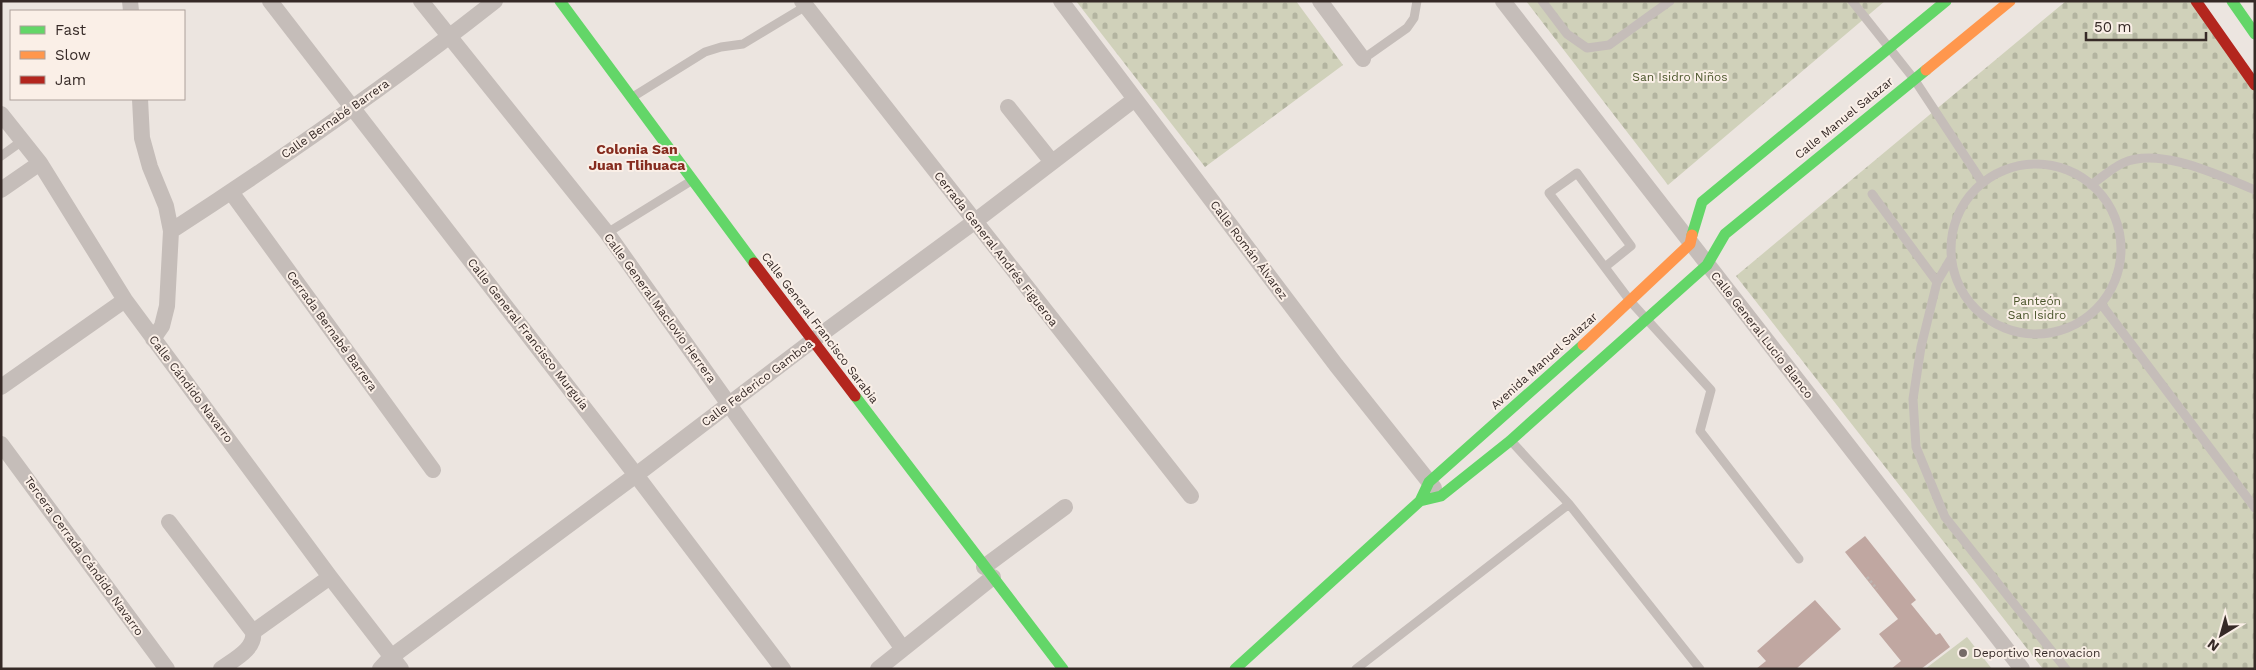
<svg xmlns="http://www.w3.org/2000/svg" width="2256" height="670" viewBox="0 0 2256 670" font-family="'Work Sans',sans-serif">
  <defs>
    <pattern id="cemetery-stones" width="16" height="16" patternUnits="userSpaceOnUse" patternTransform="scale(1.25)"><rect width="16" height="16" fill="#d0d1ba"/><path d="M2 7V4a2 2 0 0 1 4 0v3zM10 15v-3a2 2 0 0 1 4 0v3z" fill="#b3b4a0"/></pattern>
  </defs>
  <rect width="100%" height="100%" fill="#ece5e0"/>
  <path fill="url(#cemetery-stones)" d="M1076 1H1296L1343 65 1205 167Z
    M1526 1H1885L1668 185Z
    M2066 1H2194L2255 91V669H2043L1736 276Z"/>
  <path fill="#d0d1ba" d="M1967 637 1992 669H1925Z"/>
  <path fill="#c0a7a1" d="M1865 536 1916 600 1911 604 1936 635 1940 633 1950 647 1921 669H1891L1901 661 1879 634 1898 619 1845 552Z
    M1815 600 1841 629 1796 669H1756L1766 661 1757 651Z"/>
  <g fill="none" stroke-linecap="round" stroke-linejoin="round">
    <path stroke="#beb5b1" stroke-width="3" stroke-dasharray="2.5 2.5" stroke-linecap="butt" d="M1867 577 1877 589"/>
    <path stroke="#c5bdb9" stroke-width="9" d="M1542 1 1567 34 1587 48 1609 45 1670 1
      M1852 1 1914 79 1982 182
      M1363 59 1407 28 1414 18 1417 1
      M631 98 705 52 721 47 743 44 806 6
      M1 156 22 141
      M1951 249a85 85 0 1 1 170 0a85 85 0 1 1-170 0Z
      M2091 185C2101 178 2112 168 2123 163 2160 146 2220 176 2255 190
      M1872 194 1937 282
      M607 233 691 181
      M1950 260 1937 282 1921 347 1913 399 1916 447 1945 517 2066 669
      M1605 267 1631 246 1577 173 1549 193 1631 302 1711 390 1700 431 1799 559
      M2102 305 2255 508
      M1512 442 1569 504 1700 669
      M1356 669 1569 504"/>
    <path stroke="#c5bdb9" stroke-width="16" d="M130 1 131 11
      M270 1 636 475 783 669
      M421 1 607 233 903 649
      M802 1 1191 496
      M1061 1 1336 365 1434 488
      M1320 1 1363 59
      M1503 1 2022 669
      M140 99 142 138 150 167 166 206 171 231 167 306 162 326 153 339
      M1008 107 1052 162
      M1 114 40 163 125 300 330 577 401 669
      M1 190 40 163
      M231 192 433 470
      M171 231C282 159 391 83 495 1
      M1 387 125 300
      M1 444 167 669
      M169 522 253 632
      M984 567 1065 507
      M221 669C233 660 256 649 253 632L330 577
      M380 669 391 657 636 475 812 341 974 222 1135 99
      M878 669 993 577"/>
    <path stroke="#63d668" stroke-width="11" d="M560 1 754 263
      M2232 1 2255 34
      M1692 235 1702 202 1946 1
      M855 396 1063 669
      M1420 501 1441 496 1510 441 1707 265 1725 234 1926 70
      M1235 669 1420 501 1429 482 1583 345"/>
    <path stroke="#ff974d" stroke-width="11" d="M1926 70 2010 1
      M1583 345 1690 244 1692 235"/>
    <path stroke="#b3261e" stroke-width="11" d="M2196 1 2255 85
      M754 263 855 396"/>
  </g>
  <circle fill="#766b68" stroke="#faefe7" stroke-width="2" cx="1963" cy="653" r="5"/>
  <g text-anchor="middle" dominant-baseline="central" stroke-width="4" stroke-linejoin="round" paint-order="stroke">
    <g font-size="12" fill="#4a552b" stroke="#faefe7">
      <text x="1680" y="77">San Isidro Niños</text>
      <text x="2037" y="301">Panteón<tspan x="2037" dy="14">San Isidro</tspan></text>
    </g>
    <g font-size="12" fill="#362a27" stroke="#faefe7">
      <text transform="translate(1844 118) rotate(-39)">Calle Manuel Salazar</text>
      <text transform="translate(335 119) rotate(-35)">Calle Bernabé Barrera</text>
      <text transform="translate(996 249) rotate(52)">Cerrada General Andrés Figueroa</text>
      <text transform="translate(1249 250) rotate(53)">Calle Román Álvarez</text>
      <text transform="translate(660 308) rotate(54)">Calle General Maclovio Herrera</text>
      <text transform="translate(820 328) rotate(53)">Calle General Francisco Sarabia</text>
      <text transform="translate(332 331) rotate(54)">Cerrada Bernabé Barrera</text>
      <text transform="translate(528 334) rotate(52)">Calle General Francisco Murguía</text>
      <text transform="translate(1762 335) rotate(52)">Calle General Lucio Blanco</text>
      <text transform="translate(1544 361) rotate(-42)">Avenida Manuel Salazar</text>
      <text transform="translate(757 383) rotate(-37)">Calle Federico Gamboa</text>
      <text transform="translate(191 389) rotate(53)">Calle Cándido Navarro</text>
      <text transform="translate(84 556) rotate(54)">Tercera Cerrada Cándido Navarro</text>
    </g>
    <g font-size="12" fill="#362a27" stroke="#faefe7" text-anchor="start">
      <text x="1973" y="653">Deportivo Renovacion</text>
    </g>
    <g font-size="14" font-weight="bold" fill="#862c1f" stroke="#faefe7">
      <text x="637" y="149">Colonia San<tspan x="637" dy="16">Juan Tlihuaca</tspan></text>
    </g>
  </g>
  <rect width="2256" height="670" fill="none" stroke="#362a27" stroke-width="5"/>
  <rect x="10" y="10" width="175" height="90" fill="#faefe7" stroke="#aca09a"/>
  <rect x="20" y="26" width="25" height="8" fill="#63d668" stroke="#aca09a"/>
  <text x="55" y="35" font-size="15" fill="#362a27">Fast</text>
  <rect x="20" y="51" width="25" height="8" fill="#ff974d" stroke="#aca09a"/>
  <text x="55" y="60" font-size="15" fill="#362a27">Slow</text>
  <rect x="20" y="76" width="25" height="8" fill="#b3261e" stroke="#aca09a"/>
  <text x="55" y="85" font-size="15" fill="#362a27">Jam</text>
  <g transform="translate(2221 635) rotate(217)" stroke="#faefe7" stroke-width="4" paint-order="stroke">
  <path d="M0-4L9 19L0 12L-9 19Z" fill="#362a27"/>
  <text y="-8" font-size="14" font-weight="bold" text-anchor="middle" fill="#362a27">N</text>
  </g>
  <path d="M2086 32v8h120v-8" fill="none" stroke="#362a27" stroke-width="2.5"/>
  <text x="2094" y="32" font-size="15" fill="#362a27" stroke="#faefe7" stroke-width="4" paint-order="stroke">50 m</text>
</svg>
